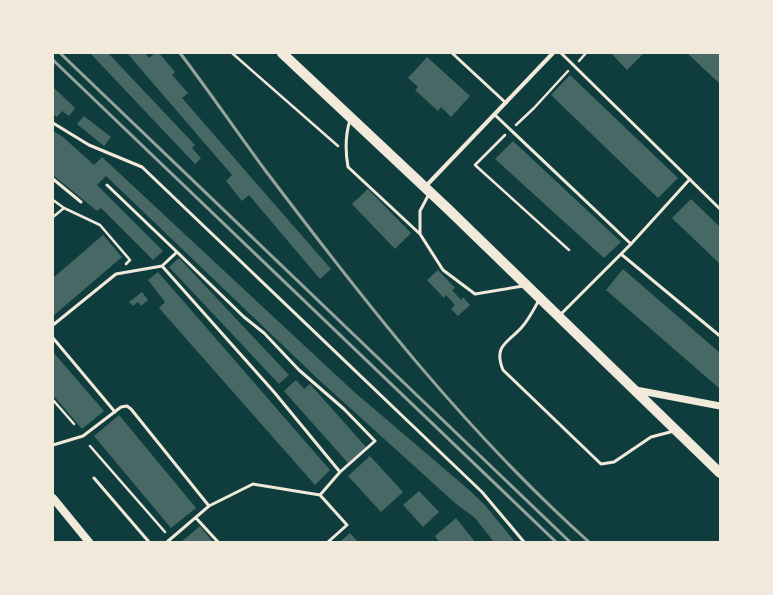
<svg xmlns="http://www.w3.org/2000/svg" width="773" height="595" viewBox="0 0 773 595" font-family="'Crimson Pro',serif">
  <rect width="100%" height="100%" fill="#0f3d3e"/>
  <path fill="#486865" d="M90 53H108L195 145 192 148 201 158 195 164Z
    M127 53H145L149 58 155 53H159L175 72 172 75 188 93 182 98 331 269 320 279 249 195 242 201 226 181 232 175Z
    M611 53H644L627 70Z
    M687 53H720V84Z
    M427 57 470 96 451 117 441 107 438 111 415 90 418 87 408 78Z
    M570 75 678 178 658 198 551 95Z
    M53 87 75 108 69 116 62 111 57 117 53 114Z
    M84 116 111 137 104 146 77 124Z
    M53 131 63 137 94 165 102 157 352 390 468 489 484 504 515 542H494L475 518 455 503 318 379 106 176 97 185 163 251 153 260 101 208 97 211 53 175Z
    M513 141 621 242 604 258 495 159Z
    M368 189 411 233 395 249 352 204Z
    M691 199 720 227V264L672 218Z
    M103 235 122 257 53 316V278Z
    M179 258 289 375 279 384 169 267Z
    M623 269 720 353V389L606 290Z
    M438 270 455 288 452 290 461 300 463 297 470 305 458 316 451 309 455 305 446 295 444 298 427 280Z
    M158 272 330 470 315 485 159 308 165 302 148 280Z
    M142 292 148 300 141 306 138 302 133 306 129 302Z
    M53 352 104 411 82 429 53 395Z
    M296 380 304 389 310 384 366 447 348 463 284 391Z
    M119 415 196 508 171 528 94 436Z
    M370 456 403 492 381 512 348 476Z
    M419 491 439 512 423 527 403 505Z
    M456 518 475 542H439L435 536Z
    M200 526 213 542H181Z
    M350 533 358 542H340Z"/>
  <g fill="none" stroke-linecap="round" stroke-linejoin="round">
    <path stroke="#f1e9da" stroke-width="2.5" d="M232 53 338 146
      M579 61 586 53
      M516 125 534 108 568 71
      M505 135 475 165 569 250
      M53 200 64 208 100 225 130 260 126 264
      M53 217 64 208
      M53 400 74 424
      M90 446 165 532"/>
    <path stroke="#f1e9da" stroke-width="3" d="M452 53 506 103
      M561 53 720 209
      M495 115 631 244
      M350 120C345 136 345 150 348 167L420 234
      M53 123 89 145 142 167 482 492 524 542
      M53 179 81 202
      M429 194 420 211V234L443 270 475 294 523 286
      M177 252 244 317 264 333 299 370 344 409 375 441 340 472
      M621 254 720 336
      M162 266 274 392 340 472 320 495
      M539 300C534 309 529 319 522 327 508 343 493 345 503 370L601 464 614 462 651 437 674 431
      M560 315 631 244 690 179
      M53 325 116 274 162 266 177 252 107 185
      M53 338 115 412
      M53 445 83 436 121 407 127 406 131 409 209 506 167 542
      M94 478 149 542
      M209 506 253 484 320 495 347 525 328 542
      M196 518 218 542"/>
    <path stroke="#f1e9da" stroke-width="4" d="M425 187 553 53"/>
    <path stroke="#f1e9da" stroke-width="7" d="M636 390 720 406"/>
    <path stroke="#f1e9da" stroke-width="8" d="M53 498 89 542"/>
    <path stroke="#f1e9da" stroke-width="10" d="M282 53 448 209 720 473"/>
    <path stroke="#97a49c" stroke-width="3" d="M60 53 570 542
      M180 53C209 91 236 131 265 170 364 301 466 432 589 542
      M53 60 556 542"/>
  </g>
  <rect width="773" height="595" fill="none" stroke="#f1e9da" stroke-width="108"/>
</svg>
